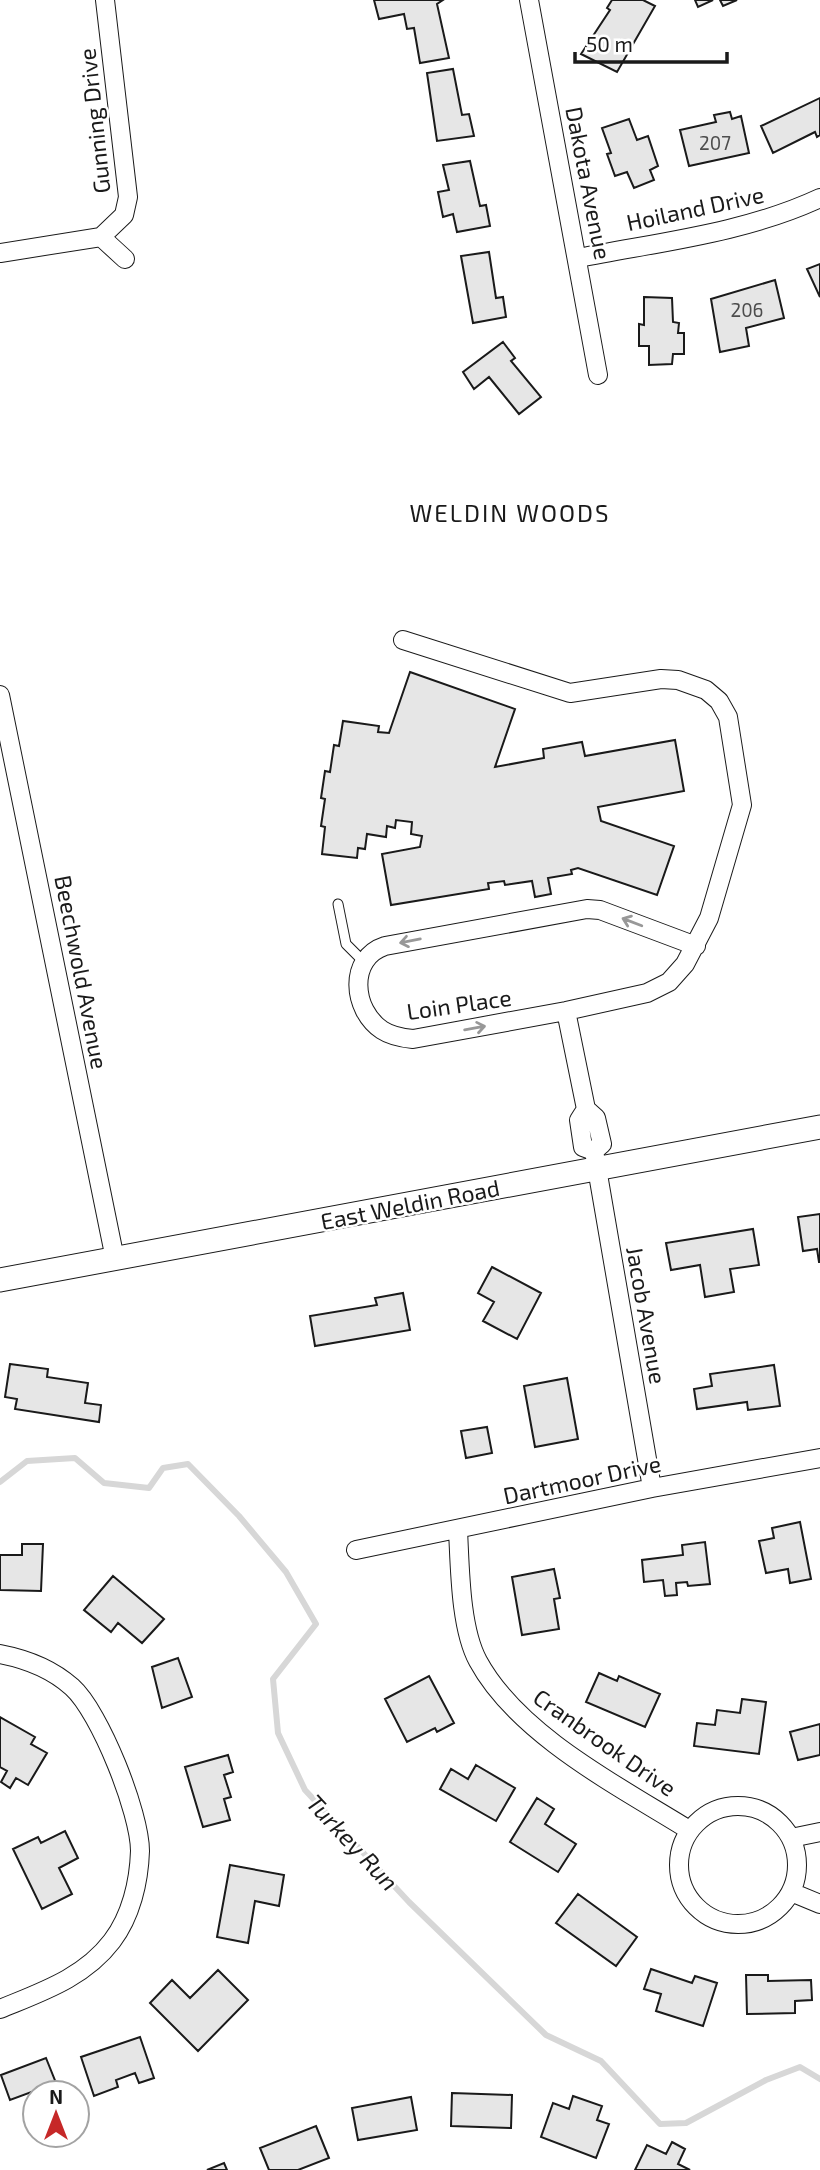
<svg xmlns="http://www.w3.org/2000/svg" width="820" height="2170" viewBox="0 0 820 2170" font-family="'Exo 2',sans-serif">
  <rect width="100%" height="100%" fill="#fff"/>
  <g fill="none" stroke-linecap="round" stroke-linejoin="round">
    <path stroke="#d7d7d7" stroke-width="6" d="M0 1482 27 1461 75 1458 104 1483 149 1488 163 1468 188 1464 239 1516 286 1572 316 1624 273 1679 278 1733 305 1790 409 1902 546 2035 601 2061 660 2124 686 2123 766 2080 800 2067 820 2079"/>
  </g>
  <path fill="#e6e6e6" stroke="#1a1a1a" stroke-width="2" d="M374 0H443L437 4 449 58 420 63 414 28 407 29 404 14 379 19Z
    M612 0H643L655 6 617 72 581 54 610 10 607 8Z
    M695 0H713L698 7Z
    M720 0H737L723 6Z
    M453 69 462 115 469 114 474 136 437 141 427 73Z
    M820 98V135L817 137 815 132 773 153 761 126Z
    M730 112 732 119 741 116 749 153 689 166 680 130 716 122 714 115Z
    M629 119 637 140 648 136 658 166 650 170 654 180 634 188 627 172 615 176 607 154 611 153 602 128Z
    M470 161 480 206 486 205 490 226 457 232 453 214 443 217 438 192 449 190 443 165Z
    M489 252 496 298 503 297 506 317 473 323 461 256Z
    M820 264V297L807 269Z
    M775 280 784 318 746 328 749 346 720 352 711 299Z
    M644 297 672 298 673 322 679 323 678 333H684V354H673L672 364 649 365V346H639V324L644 325Z
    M503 342 515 358 511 361 541 397 519 414 489 377 474 389 463 372Z
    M410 672 515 709 495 767 544 758 543 749 582 742 585 756 675 740 684 791 598 807 601 821 674 846 657 895 578 868 571 870 572 874 548 878 551 894 535 897 532 881 505 885 504 881 488 883 489 889 391 905 382 854 420 847 422 836 411 834 412 822 396 820 395 828 387 826 386 837 367 834 365 849 358 848 357 858 322 854 325 827 321 826 325 799 321 798 325 771 330 772 334 745 339 746 343 721 379 726 378 732 389 733Z
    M820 1214V1262H819L817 1249 803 1251 798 1217Z
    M753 1229 759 1265 730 1269 734 1292 705 1297 700 1265 671 1270 666 1243Z
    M492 1267 541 1293 517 1339 483 1321 494 1302 478 1293Z
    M403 1293 410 1330 315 1346 310 1316 377 1305 375 1298Z
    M10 1364 48 1369 47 1377 88 1383 85 1403 101 1405 99 1422 15 1409 17 1399 5 1397Z
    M774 1365 780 1406 748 1410 747 1402 697 1409 694 1389 712 1386 710 1374Z
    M567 1378 578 1439 535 1447 524 1386Z
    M487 1427 492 1453 466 1458 461 1431Z
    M800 1522 811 1579 790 1583 788 1569 766 1573 759 1541 774 1538 772 1528Z
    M705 1542 710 1584 688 1586 687 1582 676 1583 677 1595 665 1596 663 1580 644 1582 642 1560 683 1555 682 1545Z
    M22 1544H43L41 1591 0 1590V1555H22Z
    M554 1569 560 1598 554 1599 559 1629 522 1635 512 1577Z
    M113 1576 164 1619 142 1643 118 1623 111 1632 84 1610Z
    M178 1658 192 1697 162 1708 152 1667Z
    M599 1673 617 1681 619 1676 660 1694 645 1727 586 1702Z
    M429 1676 454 1723 437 1732 435 1728 407 1742 385 1699Z
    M742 1699 766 1702 759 1754 694 1746 697 1723 715 1725 717 1710 740 1713Z
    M0 1717 35 1737 31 1744 47 1753 28 1785 16 1778 10 1788 1 1782 7 1771 0 1767Z
    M820 1724V1755L798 1760 790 1732Z
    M228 1755 233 1772 224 1775 231 1797 224 1799 230 1820 203 1827 185 1767Z
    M476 1765 515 1788 496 1821 440 1789 451 1769 468 1779Z
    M537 1798 554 1809 545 1824 576 1844 558 1872 510 1842Z
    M65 1831 78 1858 59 1868 72 1894 42 1909 13 1849 38 1837 41 1843Z
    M230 1865 284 1875 279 1906 255 1901 248 1943 217 1937Z
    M578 1894 637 1937 616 1966 556 1923Z
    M651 1969 692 1983 695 1976 717 1983 703 2026 656 2011 661 1994 644 1989Z
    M218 1970 248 2000 198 2051 150 2003 172 1980 190 1998Z
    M746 1975H768V1981L811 1980 812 2000 795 2001V2013L747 2014Z
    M140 2037 154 2078 139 2083 135 2073 116 2080 118 2087 94 2096 81 2057Z
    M46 2058 56 2083 10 2100 1 2075Z
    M452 2093 512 2095 511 2128 451 2126Z
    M573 2096 602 2106 597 2120 609 2124 596 2158 541 2137 553 2103 569 2109Z
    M411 2097 417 2130 358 2140 352 2108Z
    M316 2126 329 2158 298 2170H269L260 2148Z
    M672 2142 685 2149 678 2164 690 2170H635L647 2145 666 2154Z
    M224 2163 227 2170H207Z"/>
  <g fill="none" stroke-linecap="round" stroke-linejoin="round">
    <g stroke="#1a1a1a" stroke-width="11">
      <path id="service" d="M338 904 346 944 363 961"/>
    </g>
    <g stroke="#1a1a1a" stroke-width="20">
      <path id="minor" d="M105 0 128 197 124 215 101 237 125 259
        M529 0 598 375
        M0 253 101 237
        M579 258C659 242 745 233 820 198
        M403 640 570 693 661 679 678 680 706 690 719 701 728 717 742 805 709 918 685 964 669 982 647 993 566 1011 413 1039C402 1038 391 1036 382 1030 352 1010 348 958 385 946L587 909 600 910 696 946
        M0 695 115 1259
        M566 1011 586 1109 596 1118 602 1144 594 1151
        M586 1109 579 1120 583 1147 594 1151
        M594 1151 652 1488
        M458 1530C460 1567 460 1628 478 1661 518 1735 620 1787 689 1830
        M356 1550 652 1488 820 1458
        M0 1654C26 1659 52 1669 72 1687 100 1712 140 1813 140 1851 139 1882 131 1916 112 1941 84 1978 41 1992 0 2009
        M679 1865a59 59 0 1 1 118 0a59 59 0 1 1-118 0Z
        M791 1838 820 1832
        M791 1892 820 1904"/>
    </g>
    <g stroke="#1a1a1a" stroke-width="25">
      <path id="tertiary" d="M0 1280 820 1127"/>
    </g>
    <use href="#service" stroke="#fff" stroke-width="9"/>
    <use href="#minor" stroke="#fff" stroke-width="18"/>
    <use href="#tertiary" stroke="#fff" stroke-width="23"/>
  </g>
  <defs><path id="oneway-shaft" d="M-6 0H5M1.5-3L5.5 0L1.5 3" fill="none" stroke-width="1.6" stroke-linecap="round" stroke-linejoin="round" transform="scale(1.75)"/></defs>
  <g stroke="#989898">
    <use href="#oneway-shaft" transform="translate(632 922) rotate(-159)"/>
    <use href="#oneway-shaft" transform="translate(410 941) rotate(169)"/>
    <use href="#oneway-shaft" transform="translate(475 1028) rotate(-10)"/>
  </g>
  <g text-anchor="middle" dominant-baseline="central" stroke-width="5" stroke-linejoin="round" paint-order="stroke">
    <g font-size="19" fill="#4d4d4d">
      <text x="715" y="142">207</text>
      <text x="747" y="309">206</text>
    </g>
    <g font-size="23" fill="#1a1a1a" stroke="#fff">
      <text transform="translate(94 121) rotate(-96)">Gunning Drive</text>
      <text transform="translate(589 183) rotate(79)">Dakota Avenue</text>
      <text transform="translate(695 208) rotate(-12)">Hoiland Drive</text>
      <text transform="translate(82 972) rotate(79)">Beechwold Avenue</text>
      <text transform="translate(459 1004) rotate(-8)">Loin Place</text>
      <text transform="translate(410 1204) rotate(-11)">East Weldin Road</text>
      <text transform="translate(647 1315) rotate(80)">Jacob Avenue</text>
      <text transform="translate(582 1479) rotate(-12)">Dartmoor Drive</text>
      <text transform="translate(605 1742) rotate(35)">Cranbrook Drive</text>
    </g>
    <g font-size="24" letter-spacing="2" fill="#1a1a1a" stroke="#fff">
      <text x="510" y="512">WELDIN WOODS</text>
    </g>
    <g font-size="24" font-style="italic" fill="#1a1a1a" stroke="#fff">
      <text transform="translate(353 1842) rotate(47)">Turkey Run</text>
    </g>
  </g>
  <g transform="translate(56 2114)"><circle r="33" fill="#ffffff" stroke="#a3a3a3" stroke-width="2"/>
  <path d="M0-5L12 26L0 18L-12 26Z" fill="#c62828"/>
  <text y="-10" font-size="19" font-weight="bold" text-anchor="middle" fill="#1a1a1a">N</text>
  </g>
  <path d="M575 52v10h152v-10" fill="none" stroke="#1a1a1a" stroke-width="3.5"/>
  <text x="586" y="52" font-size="21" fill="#1a1a1a" stroke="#ffffff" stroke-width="5" paint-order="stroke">50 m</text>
</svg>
